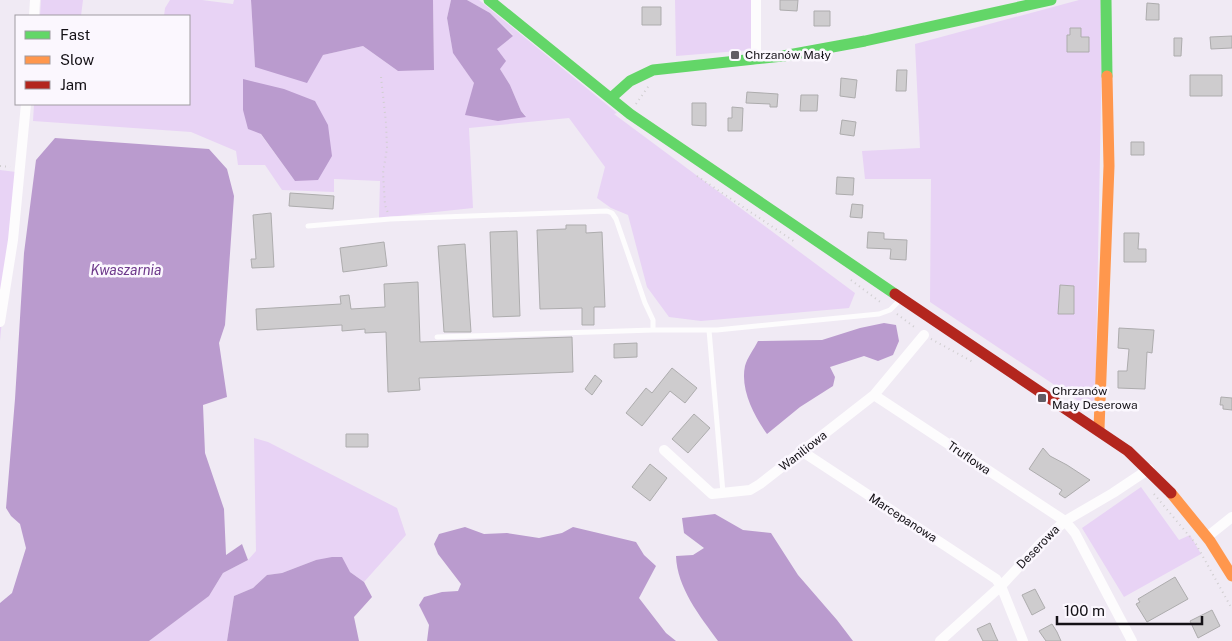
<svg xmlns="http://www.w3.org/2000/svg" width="1232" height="641" viewBox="0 0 1232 641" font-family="'Public Sans',sans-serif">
  <rect width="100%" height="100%" fill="#f0eaf4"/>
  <path fill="#e8d3f5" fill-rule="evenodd" d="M41 0H83L81 16H40Z
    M170 0H202L233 4 234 0H251L255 67 323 55 363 46 398 71 434 70 433 0H451L447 18 453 52 474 83 526 116 521 111 510 85 500 69 497 49 513 35 490 13 467 0H479L617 113 614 114 855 293 849 308 701 321 669 317 647 287 628 215 611 208 597 198 605 167 569 118 469 128 473 208 379 218 380 181 334 179V192L282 190 265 165H238L236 151 191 132 33 121 34 104H189V16H164L165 8ZM243 79 295 181 243 110Z
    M675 0H751V50L676 56Z
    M1079 0H1103L1095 412 930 302 931 179H865L862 151 920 148 915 44Z
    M0 170 16 172 0 341Z
    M254 438 268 442 397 508 406 535 364 582 350 572 316 560 282 573 267 575 253 588 234 596 227 641H149L209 596 223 573 248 560 256 551Z
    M1141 487 1179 540 1190 535 1201 554 1124 597 1082 528Z"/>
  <path fill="#ba9bce" d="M251 0H433L434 70 398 71 363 46 323 55 307 83 255 67Z
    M451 0H467L490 13 513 36 497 49 506 61 500 69 510 85 521 111 526 117 498 121 465 115 474 83 453 53 447 18Z
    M243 79 284 89 315 101 328 125 332 156 318 180 295 181 261 134 248 129 243 110Z
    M55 138 209 149 227 169 234 196 225 325 219 343 227 397 203 405 205 453 224 509 226 555 242 544 248 560 223 573 209 596 149 641H0V603L12 593 26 548 20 524 11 516 6 508 15 399 24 253 36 160Z
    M884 323 896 325 899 341 893 355 878 361 864 356 830 367 835 377 833 386 800 407 767 434C754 416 740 389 745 366 747 358 754 349 758 341L822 340 860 328Z
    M715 514 743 530 771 533 798 575 837 620 853 641H718C700 616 677 588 676 556L693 555 704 548 684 533 682 518Z
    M465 527 484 534 507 533 539 538 562 533 573 527 636 542 644 555 656 566 639 598 666 633 676 641H427L429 625 419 605 424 597 442 592 458 591 461 584 438 554 434 544 439 534Z
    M332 557H342L350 572 364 582 372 597 354 617 359 641H227L234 596 253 588 267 575 282 573 316 560Z"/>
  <path fill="#ceccce" stroke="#adacad" d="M780 0H798L797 11 780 10Z
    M1147 3 1159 4V20H1146Z
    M642 7H661V25H642Z
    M814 11H830V26H814Z
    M1070 28H1081V37H1089V52H1067V35H1070Z
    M1232 36V48L1211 49 1210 37Z
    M1174 38H1182L1181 56H1174Z
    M897 70H907L906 91H896Z
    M1190 75H1222V96H1190Z
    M841 78 857 80 855 98 840 96Z
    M747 92 778 94 777 107H770V104L746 103Z
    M801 95H818L817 111H800Z
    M692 103H706V126L692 125Z
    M732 107 743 108 742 131H728V118H732Z
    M842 120 856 122 854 136 840 134Z
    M1131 142H1144V155H1131Z
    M837 177 854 178 853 195 836 194Z
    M290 193 334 196 333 209 289 206Z
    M852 204 863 205 862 218 850 217Z
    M271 213 274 267 252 268 251 259H256L253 215Z
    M566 225H586V233L602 232 605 307H594V325H582V308L540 309 537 230 566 229Z
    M517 231 520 316 493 317 490 232Z
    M868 232 884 233V239L907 240 906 260 890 259 891 249 867 248Z
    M1124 233H1139L1138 249H1146V262H1124Z
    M384 242 387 266 343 272 340 248Z
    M465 244 471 332H444L438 246Z
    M418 282 420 342 572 337 573 372 419 378 420 390 388 392 386 332 365 333V329L342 331V325L257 330 256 309 341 304 340 296 349 295 351 309 385 307 384 284Z
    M1060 285 1074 286V314H1058Z
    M1119 328 1154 330 1152 353 1147 352 1145 389 1118 388V371H1127L1129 349 1118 348Z
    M637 343V357L614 358V344Z
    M672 368 697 388 685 403 670 391 642 426 626 413 646 388 652 393Z
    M595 375 602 381 592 395 585 389Z
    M1221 397 1232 398V410L1223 409V405H1220Z
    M694 414 710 428 688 453 672 439Z
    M346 434H368V447H346Z
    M1043 448 1050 456 1067 465 1090 480 1065 498 1059 494 1062 490 1029 469Z
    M650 464 667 478 650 501 632 487Z
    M1175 577 1188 599 1147 622 1136 604 1140 602 1138 599Z
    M1035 589 1045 608 1032 615 1022 595Z
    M1212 610 1220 626 1198 638 1190 621Z
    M990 623 996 637 998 641H983L977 629Z
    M1052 624 1057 632 1061 641H1046L1039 631Z"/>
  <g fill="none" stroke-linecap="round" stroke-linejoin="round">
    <path stroke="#d0ced0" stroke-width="2" stroke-dasharray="1 4" stroke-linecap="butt" d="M381 77 386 123 387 148 383 173 385 205 388 213
      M636 104 650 84
      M0 166 10 167
      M697 176 795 242
      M851 280 883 304
      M897 314 917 329
      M931 339 973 362
      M1154 494 1196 544 1232 609"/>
    <path stroke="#fdfcfd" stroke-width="5" d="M308 226 390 219 607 211 612 213 616 219 645 303 653 320V330
      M709 330 723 493
      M437 337 653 330H717L879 314 890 310 901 299"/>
    <path stroke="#fdfcfd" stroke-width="10" d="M34 16 35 0
      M756 60V0
      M0 322 13 240 26 104
      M874 395 1065 521 1075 533 1132 641
      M664 450 712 494 750 490 760 484 874 395 924 335
      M803 452 996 579 1001 586 1023 641
      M1207 537 1232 517
      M940 641 1001 586 1041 543 1065 521 1113 493 1149 469"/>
    <path stroke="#63d668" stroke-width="11" d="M489 0 630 114 895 294
      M1106 0 1107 76
      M611 98 630 81 653 70 783 56 865 41 1051 0"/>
    <path stroke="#ff974d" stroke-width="11" d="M1099 429 1109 166 1107 76
      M1171 493 1210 541 1232 576"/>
    <path stroke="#b3261e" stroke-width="11" d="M895 294 1128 451 1171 493"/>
  </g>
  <g fill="#615d64" stroke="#fbf7fe" stroke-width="2">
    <rect x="730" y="50" width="10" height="10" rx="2.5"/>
    <rect x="1037" y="393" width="10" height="10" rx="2.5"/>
  </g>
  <g text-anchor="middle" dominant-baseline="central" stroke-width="5" stroke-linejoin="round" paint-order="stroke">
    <g font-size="12" fill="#141116" stroke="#fbf7fe" text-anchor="start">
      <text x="745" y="55">Chrzanów Mały</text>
      <text x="1052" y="391">Chrzanów<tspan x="1052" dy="14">Mały Deserowa</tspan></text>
    </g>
    <g font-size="12" fill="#141116" stroke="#fbf7fe">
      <text transform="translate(803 451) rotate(-38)">Waniliowa</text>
      <text transform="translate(969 458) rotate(34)">Truflowa</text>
      <text transform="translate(903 518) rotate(33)">Marcepanowa</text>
      <text transform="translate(1038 547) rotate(-46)">Deserowa</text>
    </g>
    <g font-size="14" font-style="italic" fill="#6e398b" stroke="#fbf7fe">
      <text x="126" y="270">Kwaszarnia</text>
    </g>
  </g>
  <rect x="15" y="15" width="175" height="90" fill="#fbf7fe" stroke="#9f9ba1"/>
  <rect x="25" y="31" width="25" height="8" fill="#63d668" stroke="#9f9ba1"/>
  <text x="60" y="40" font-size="15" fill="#141116">Fast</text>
  <rect x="25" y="56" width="25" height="8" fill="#ff974d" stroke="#9f9ba1"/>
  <text x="60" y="65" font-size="15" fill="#141116">Slow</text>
  <rect x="25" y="81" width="25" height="8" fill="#b3261e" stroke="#9f9ba1"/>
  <text x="60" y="90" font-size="15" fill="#141116">Jam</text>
  <path d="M1057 616v8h145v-8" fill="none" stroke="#141116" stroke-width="2.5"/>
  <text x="1064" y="616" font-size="15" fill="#141116" stroke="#fbf7fe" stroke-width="4" paint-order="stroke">100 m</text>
</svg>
